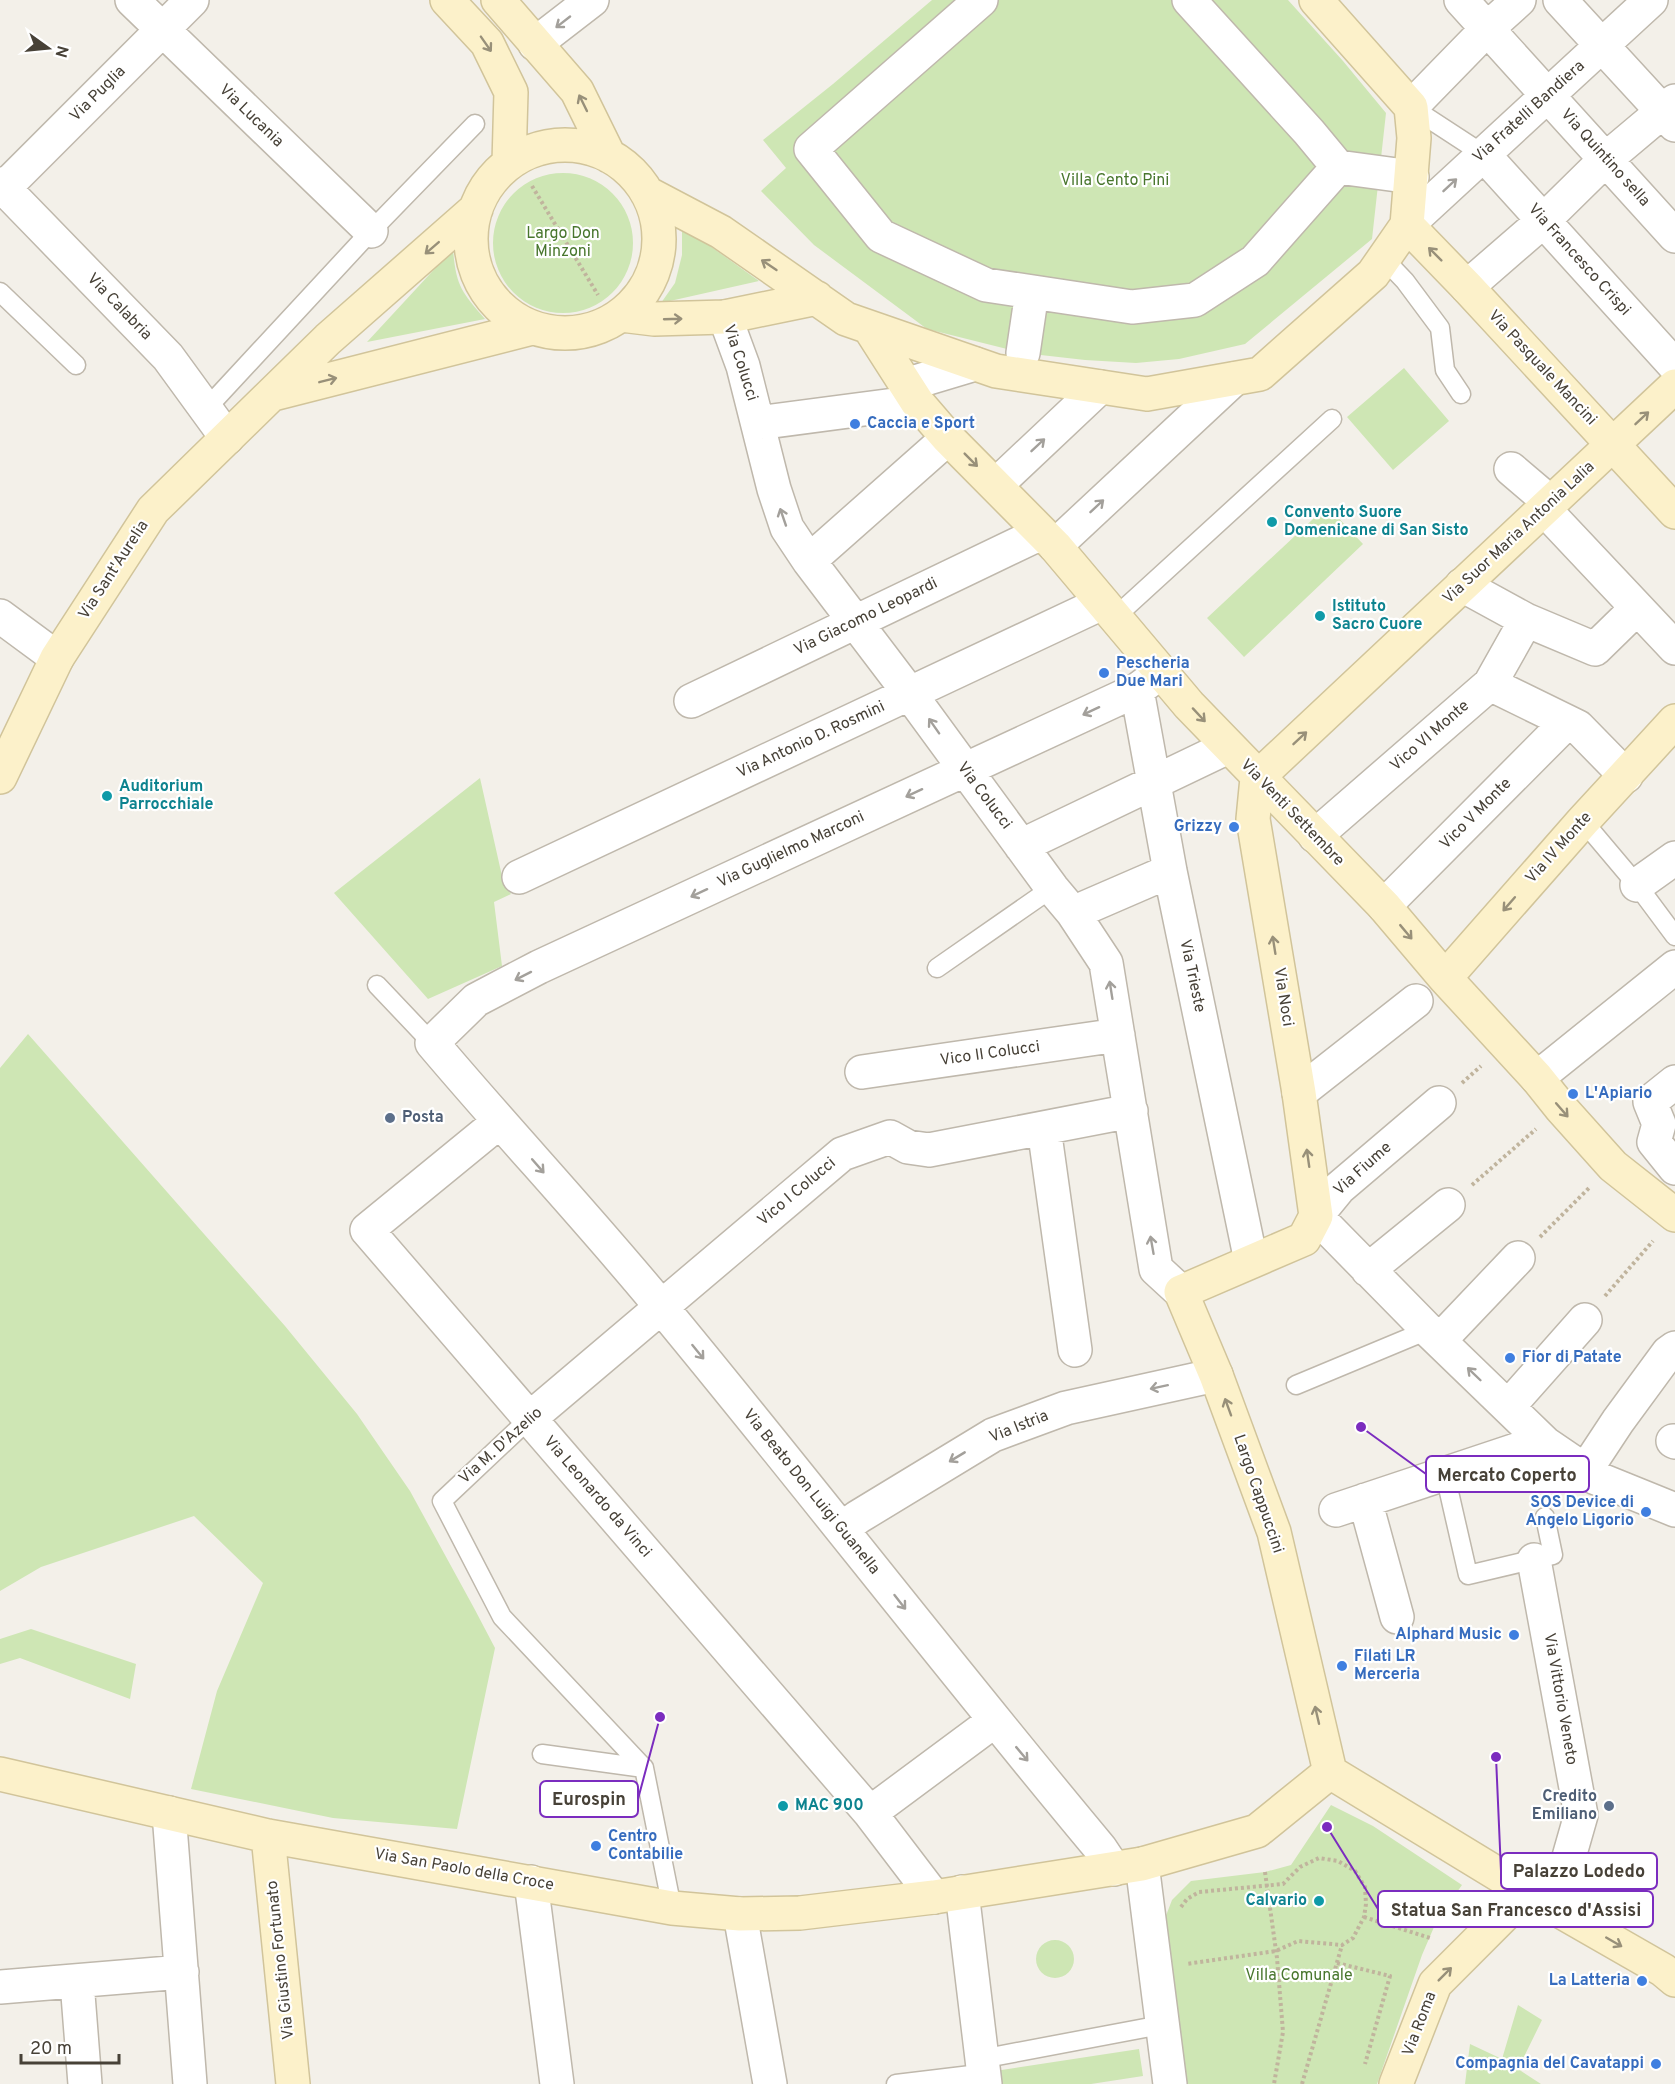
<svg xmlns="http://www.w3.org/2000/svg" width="1675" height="2084" viewBox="0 0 1675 2084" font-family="Overpass,sans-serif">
  <rect width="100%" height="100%" fill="#f3f0e9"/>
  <path fill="#cee6b4" d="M932 0H1288L1343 61 1386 113 1372 239 1245 344 1179 359 1136 363 1085 360 1023 353 927 329 814 245 761 191 786 168 763 140 833 84Z
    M493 243a70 70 0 1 1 140 0a70 70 0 1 1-140 0Z
    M682 226 759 281 661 303 675 283 682 255Z
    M453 249C456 286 461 291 485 319L367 342Z
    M1404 368 1449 421 1393 470 1347 417Z
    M1327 506 1363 544 1244 657 1207 618Z
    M480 778 504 885 511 894 494 902 502 966 428 999 334 893Z
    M28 1034 285 1326 357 1414 410 1491 474 1608 495 1648 457 1829 333 1818 191 1789 217 1691 263 1583 194 1516 41 1567 0 1591V1068Z
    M31 1629 136 1664 130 1699 20 1658 0 1664V1639Z
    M1331 1805 1373 1826 1462 1885 1437 1920 1422 1955 1377 2084H1186L1162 1926 1172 1900 1191 1881 1265 1872 1291 1865Z
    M1036 1959a19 19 0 1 1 38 0a19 19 0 1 1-38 0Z
    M1518 2005 1542 2020 1518 2069 1541 2084H1465L1470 2044 1502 2059Z
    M1139 2049 1143 2076 1091 2084H997L995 2071Z"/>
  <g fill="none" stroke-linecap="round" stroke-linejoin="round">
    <g stroke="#bfb8ac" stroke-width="21">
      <path id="lane" d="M1411 107 1483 154
        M1384 259 1405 281 1440 328 1445 370 1461 394
        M0 292 76 365
        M206 409 371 231 475 124
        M1114 618 1332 419
        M1583 821 1637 885 1675 936
        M937 968 1052 888
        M377 985 432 1043
        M1296 1385 1428 1330
        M529 1419 442 1501 502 1617 644 1768
        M1449 1492 1468 1575 1553 1555 1545 1517
        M542 1754 644 1768 672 1908
        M981 2059 1161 2025
        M896 2084 971 2075 972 2084"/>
    </g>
    <g stroke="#bfb8ac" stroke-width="36">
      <path id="street" d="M132 0 371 231
        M981 0 811 149 881 236 986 285 1132 307 1195 300 1255 261 1338 167 1309 132 1189 0
        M1461 0 1675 236
        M1560 0 1675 125
        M535 44 592 0
        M1411 107 1488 28 1519 0
        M1483 154 1675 366
        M1338 167 1412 177
        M0 184 168 357 227 438
        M4 188 192 0
        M1407 225 1651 0
        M1467 287 1543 221 1606 159 1675 101
        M725 317 743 366 774 489 787 528 809 561 910 694 1052 888 1073 913 1106 963 1156 1269 1181 1292
        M1023 353 1032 292
        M905 385 975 364
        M758 423 917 402
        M1511 469 1538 492 1549 505
        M996 485 1100 387
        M1544 509 1675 648
        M1055 546 1234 379
        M809 561 948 438
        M1462 585 1526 620 1595 649 1637 608
        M0 616 57 658
        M1490 684 1578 727 1626 776
        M1137 690 1170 871 1251 1261
        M691 701 1041 533
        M1315 836 1490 684 1526 620
        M1021 846 1228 747
        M519 877 1102 603
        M1637 885 1675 858
        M1384 906 1567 722
        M1073 913 1170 871
        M862 1072 1118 1035
        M1537 1078 1675 967
        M1675 1082 1650 1102 1659 1124 1654 1142 1675 1168
        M1299 1093 1416 1001
        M1439 1103 1339 1188 1316 1216 1428 1330 1546 1444 1596 1478 1675 1510
        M499 1122 367 1230 870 1813 934 1897
        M1044 1128 1075 1350
        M1368 1270 1448 1205
        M1440 1340 1518 1258
        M1508 1407 1585 1320
        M529 1419 842 1154 890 1137 908 1147 929 1150 1131 1111
        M1673 1441 1675 1442
        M1585 1471 1618 1421 1668 1353 1675 1348
        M1365 1500 1397 1617
        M1336 1510 1543 1441
        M842 1529 858 1517 993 1435 1066 1408 1216 1375
        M1534 1560 1581 1815 1567 1864 1541 1900
        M169 1813 190 2084
        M870 1813 994 1721
        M1142 1864 1170 2084
        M1114 1869 1100 1848C952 1671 811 1488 663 1309 589 1219 508 1133 432 1043L476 1000 539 967 1137 690 1160 673
        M531 1882 557 2084
        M962 1892 985 2084
        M740 1914 770 2084
        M77 1982 85 2084
        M0 1987 182 1972"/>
    </g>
    <g stroke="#d1c49a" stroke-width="36">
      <path id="secondary" d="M447 0 487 43 511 92 509 163
        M498 0 577 91 609 156
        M471 239a94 94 0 1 1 188 0a94 94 0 1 1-188 0Z
        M647 193 721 232 846 319 996 371 1147 394 1260 374 1373 274 1407 225 1414 138 1411 107 1316 0
        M1407 225 1467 287 1675 512
        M621 315 654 319 725 317 817 298
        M869 327 917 402 948 438 1055 546 1189 705 1384 906 1445 978 1537 1078 1561 1108 1613 1166 1675 1215
        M273 394 532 328
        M0 777 57 658 153 510 328 339 476 209
        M1445 978 1583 821 1675 721
        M1330 1772 1274 1532 1216 1375 1181 1292 1304 1239 1316 1216 1299 1093 1253 819 1257 778 1675 386
        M1330 1772 1527 1892 1663 1970 1675 1980
        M0 1774 268 1836 672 1908 740 1914 800 1913 934 1897 1142 1864 1257 1831 1330 1772
        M268 1836 293 2084
        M1396 2084 1435 1984 1527 1892"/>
    </g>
    <path stroke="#c0b49d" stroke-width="4" stroke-dasharray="3 3" stroke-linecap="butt" d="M532 186 598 295
      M1462 1083 1481 1066
      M1472 1185 1536 1129
      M1540 1237 1590 1187
      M1605 1296 1653 1241
      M1538 1478 1541 1494
      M1265 1872 1277 1958 1283 2032 1274 2084
      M1181 1907 1187 1899 1199 1892 1283 1884 1300 1867 1319 1858 1338 1861 1355 1871 1365 1887 1366 1904 1364 1917 1353 1938 1342 1945 1298 1941 1276 1951 1186 1964
      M1364 1917 1430 1938
      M1337 1963 1390 1976 1365 2064
      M1302 2084 1342 1945"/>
    <use href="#lane" stroke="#fff" stroke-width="18"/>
    <use href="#street" stroke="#fff" stroke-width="33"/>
    <use href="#secondary" stroke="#fcf1ca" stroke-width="33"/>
  </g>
  <defs><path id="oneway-shaft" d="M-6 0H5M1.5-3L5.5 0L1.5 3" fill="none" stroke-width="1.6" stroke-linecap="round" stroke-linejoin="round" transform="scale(1.5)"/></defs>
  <g stroke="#a3a09b">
    <use href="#oneway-shaft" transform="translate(563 22) rotate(142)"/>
    <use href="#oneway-shaft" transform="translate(1450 185) rotate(-43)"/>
    <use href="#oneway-shaft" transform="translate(1038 445) rotate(-43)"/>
    <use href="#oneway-shaft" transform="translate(1097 506) rotate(-43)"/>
    <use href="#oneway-shaft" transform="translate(783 517) rotate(-109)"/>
    <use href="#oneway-shaft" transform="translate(1091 711) rotate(155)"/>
    <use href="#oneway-shaft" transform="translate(934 726) rotate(-125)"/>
    <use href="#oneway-shaft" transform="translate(914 793) rotate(155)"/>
    <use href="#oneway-shaft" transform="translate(699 893) rotate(155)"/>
    <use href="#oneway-shaft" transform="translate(523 976) rotate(153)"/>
    <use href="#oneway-shaft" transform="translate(1111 990) rotate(-99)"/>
    <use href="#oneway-shaft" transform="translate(538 1166) rotate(49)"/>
    <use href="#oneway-shaft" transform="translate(1152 1245) rotate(-100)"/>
    <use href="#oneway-shaft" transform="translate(698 1352) rotate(51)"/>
    <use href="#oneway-shaft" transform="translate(1474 1374) rotate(-136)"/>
    <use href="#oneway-shaft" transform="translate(1159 1387) rotate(168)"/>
    <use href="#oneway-shaft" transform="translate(957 1457) rotate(149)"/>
    <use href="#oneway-shaft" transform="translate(900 1602) rotate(52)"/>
    <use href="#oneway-shaft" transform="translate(1022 1754) rotate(50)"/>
  </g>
  <g stroke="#989079">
    <use href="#oneway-shaft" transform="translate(486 44) rotate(55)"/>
    <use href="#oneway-shaft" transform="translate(583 103) rotate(-116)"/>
    <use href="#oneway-shaft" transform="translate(432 248) rotate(139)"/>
    <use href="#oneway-shaft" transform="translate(1435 254) rotate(-135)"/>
    <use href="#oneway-shaft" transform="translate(769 265) rotate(-146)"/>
    <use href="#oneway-shaft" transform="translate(673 319) rotate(-2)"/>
    <use href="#oneway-shaft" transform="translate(328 380) rotate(-14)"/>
    <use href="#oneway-shaft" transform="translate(1642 418) rotate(-43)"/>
    <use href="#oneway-shaft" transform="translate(971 460) rotate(45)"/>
    <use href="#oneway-shaft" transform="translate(1199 715) rotate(47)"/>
    <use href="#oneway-shaft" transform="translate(1300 738) rotate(-43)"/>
    <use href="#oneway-shaft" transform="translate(1509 904) rotate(131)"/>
    <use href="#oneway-shaft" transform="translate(1406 932) rotate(50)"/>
    <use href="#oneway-shaft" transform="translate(1274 945) rotate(-99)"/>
    <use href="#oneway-shaft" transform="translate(1562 1110) rotate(49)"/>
    <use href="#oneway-shaft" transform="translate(1308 1158) rotate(-98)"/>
    <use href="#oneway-shaft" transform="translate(1228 1407) rotate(-110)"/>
    <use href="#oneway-shaft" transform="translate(1317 1715) rotate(-103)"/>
    <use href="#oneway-shaft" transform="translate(1614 1942) rotate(30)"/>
    <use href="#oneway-shaft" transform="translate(1445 1974) rotate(-45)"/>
  </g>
  <g fill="#3f7fe0" stroke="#fff" stroke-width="2">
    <circle cx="855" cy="424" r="6"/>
    <circle cx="1104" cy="673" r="6"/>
    <circle cx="1234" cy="827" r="6"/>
    <circle cx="1573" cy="1094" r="6"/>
    <circle cx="1510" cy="1358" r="6"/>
    <circle cx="1646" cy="1512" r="6"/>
    <circle cx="1514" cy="1635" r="6"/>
    <circle cx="1342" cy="1666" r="6"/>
    <circle cx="596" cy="1846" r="6"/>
    <circle cx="1642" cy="1981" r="6"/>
    <circle cx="1656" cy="2064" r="6"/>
  </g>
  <g fill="#0f9aa8" stroke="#fff" stroke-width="2">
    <circle cx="1272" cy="522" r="6"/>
    <circle cx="1320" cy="616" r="6"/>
    <circle cx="107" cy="796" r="6"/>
    <circle cx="783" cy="1806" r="6"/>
    <circle cx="1319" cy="1901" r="6"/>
  </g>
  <g fill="#5c6f8a" stroke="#fff" stroke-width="2">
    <circle cx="390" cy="1118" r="6"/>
    <circle cx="1609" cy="1806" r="6"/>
  </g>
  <g text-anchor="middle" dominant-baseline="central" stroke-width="4.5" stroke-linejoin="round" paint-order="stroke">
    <g font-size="16" fill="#474137" stroke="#fff">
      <text transform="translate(98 94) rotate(-45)">Via Puglia</text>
      <text transform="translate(1529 112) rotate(-42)">Via Fratelli Bandiera</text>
      <text transform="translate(251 116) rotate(44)">Via Lucania</text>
      <text transform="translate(1605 158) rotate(48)">Via Quintino sella</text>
      <text transform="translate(1579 260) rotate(48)">Via Francesco Crispi</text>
      <text transform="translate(119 307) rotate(46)">Via Calabria</text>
      <text transform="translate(740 363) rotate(72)">Via Colucci</text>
      <text transform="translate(1542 368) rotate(47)">Via Pasquale Mancini</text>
      <text transform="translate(1519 533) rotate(-43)">Via Suor Maria Antonia Lalia</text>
      <text transform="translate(114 570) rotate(-57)">Via Sant'Aurelia</text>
      <text transform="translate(866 617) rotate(-26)">Via Giacomo Leopardi</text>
      <text transform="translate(1430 736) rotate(-41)">Vico VI Monte</text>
      <text transform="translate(811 740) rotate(-25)">Via Antonio D. Rosmini</text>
      <text transform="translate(984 796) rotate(53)">Via Colucci</text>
      <text transform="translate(1292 813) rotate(46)">Via Venti Settembre</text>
      <text transform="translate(1476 814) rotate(-45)">Vico V Monte</text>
      <text transform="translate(1559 848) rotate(-48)">Via IV Monte</text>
      <text transform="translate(791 850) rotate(-25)">Via Guglielmo Marconi</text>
      <text transform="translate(1192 976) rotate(78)">Via Trieste</text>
      <text transform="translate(1283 997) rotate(81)">Via Noci</text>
      <text transform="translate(990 1054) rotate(-8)">Vico II Colucci</text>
      <text transform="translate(1363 1169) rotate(-42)">Via Fiume</text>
      <text transform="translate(797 1192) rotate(-40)">Vico I Colucci</text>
      <text transform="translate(1019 1427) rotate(-22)">Via Istria</text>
      <text transform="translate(501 1446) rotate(-42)">Via M. D'Azelio</text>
      <text transform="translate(811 1492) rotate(51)">Via Beato Don Luigi Guanella</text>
      <text transform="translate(1258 1494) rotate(71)">Largo Cappuccini</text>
      <text transform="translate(597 1497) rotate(49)">Via Leonardo da Vinci</text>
      <text transform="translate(1560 1699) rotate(80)">Via Vittorio Veneto</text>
      <text transform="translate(464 1870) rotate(10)">Via San Paolo della Croce</text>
      <text transform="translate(281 1960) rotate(-96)">Via Giustino Fortunato</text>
      <text transform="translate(1420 2024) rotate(-69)">Via Roma</text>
    </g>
    <g font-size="16" fill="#48762d" stroke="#fff">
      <text x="1115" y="181">Villa Cento Pini</text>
      <text x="563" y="234">Largo Don<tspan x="563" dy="18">Minzoni</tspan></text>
      <text x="1299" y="1976">Villa Comunale</text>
    </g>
    <g font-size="16" font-weight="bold" fill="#366cbe" stroke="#fff" text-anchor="start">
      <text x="867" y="424">Caccia e Sport</text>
      <text x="1116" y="664">Pescheria<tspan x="1116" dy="18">Due Mari</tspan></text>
      <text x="1222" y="827" text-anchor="end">Grizzy</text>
      <text x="1585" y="1094">L'Apiario</text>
      <text x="1522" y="1358">Fior di Patate</text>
      <text x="1634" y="1503" text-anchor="end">SOS Device di<tspan x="1634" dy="18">Angelo Ligorio</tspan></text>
      <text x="1502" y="1635" text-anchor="end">Alphard Music</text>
      <text x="1354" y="1657">Filati LR<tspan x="1354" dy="18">Merceria</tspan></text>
      <text x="608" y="1837">Centro<tspan x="608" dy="18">Contabilie</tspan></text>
      <text x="1630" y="1981" text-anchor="end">La Latteria</text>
      <text x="1644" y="2064" text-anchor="end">Compagnia del Cavatappi</text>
    </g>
    <g font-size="16" font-weight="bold" fill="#0d838f" stroke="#fff" text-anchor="start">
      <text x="1284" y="513">Convento Suore<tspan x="1284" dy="18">Domenicane di San Sisto</tspan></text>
      <text x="1332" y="607">Istituto<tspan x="1332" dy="18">Sacro Cuore</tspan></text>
      <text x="119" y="787">Auditorium<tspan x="119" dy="18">Parrocchiale</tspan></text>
      <text x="795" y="1806">MAC 900</text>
      <text x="1307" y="1901" text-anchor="end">Calvario</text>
    </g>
    <g font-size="16" font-weight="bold" fill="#4e5e75" stroke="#fff" text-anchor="start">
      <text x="402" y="1118">Posta</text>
      <text x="1597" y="1797" text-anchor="end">Credito<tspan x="1597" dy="18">Emiliano</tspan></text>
    </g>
  </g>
  <path fill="none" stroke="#7b2cbf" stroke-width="2" d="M1361 1427L1426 1474M660 1717L638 1799M1496 1757L1501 1871M1327 1827L1378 1909"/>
  <g fill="#7b2cbf" stroke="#fff" stroke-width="2">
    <circle cx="1361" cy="1427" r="6"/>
    <circle cx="660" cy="1717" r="6"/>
    <circle cx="1496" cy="1757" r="6"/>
    <circle cx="1327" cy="1827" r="6"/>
  </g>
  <g fill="#fff" stroke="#7b2cbf" stroke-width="2">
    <rect x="1426" y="1456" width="163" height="36" rx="6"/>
    <rect x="540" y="1781" width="98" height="36" rx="6"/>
    <rect x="1501" y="1853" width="156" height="36" rx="6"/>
    <rect x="1378" y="1891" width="275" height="36" rx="6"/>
  </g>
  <g font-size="18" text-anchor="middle" font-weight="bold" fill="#474137">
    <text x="1507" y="1481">Mercato Coperto</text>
    <text x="589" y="1805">Eurospin</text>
    <text x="1579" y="1877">Palazzo Lodedo</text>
    <text x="1516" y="1916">Statua San Francesco d'Assisi</text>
  </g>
  <g transform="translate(48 48) rotate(105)" stroke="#ffffff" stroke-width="4.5" paint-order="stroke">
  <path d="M0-4.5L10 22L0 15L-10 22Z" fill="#474137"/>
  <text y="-9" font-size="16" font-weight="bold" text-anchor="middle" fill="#474137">N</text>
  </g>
  <path d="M21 2054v9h98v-9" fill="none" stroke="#474137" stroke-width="3"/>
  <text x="30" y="2054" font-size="18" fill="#474137" stroke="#ffffff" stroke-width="4.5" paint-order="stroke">20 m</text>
</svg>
